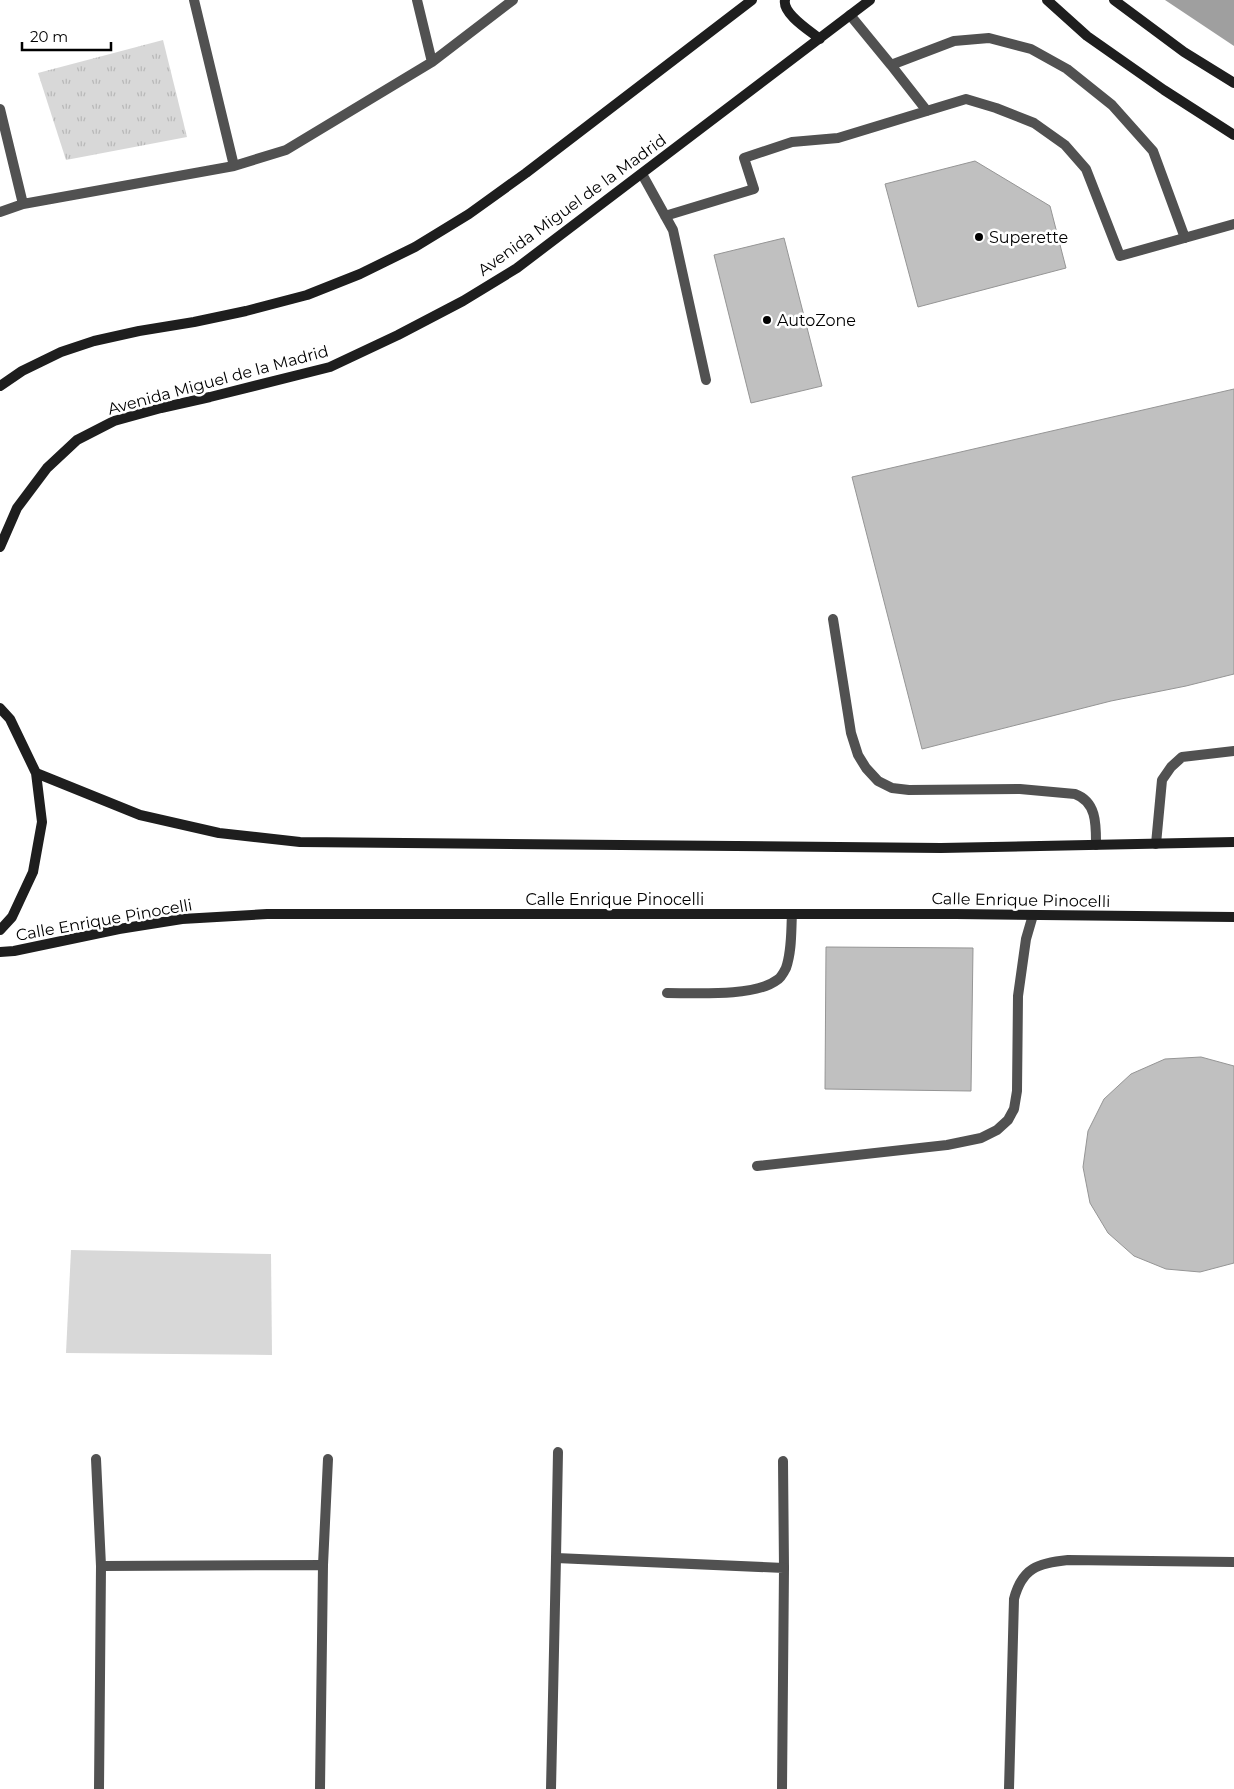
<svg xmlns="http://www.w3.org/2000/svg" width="1234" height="1789" viewBox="0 0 1234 1789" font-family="Montserrat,sans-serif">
  <defs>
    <pattern id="park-tufts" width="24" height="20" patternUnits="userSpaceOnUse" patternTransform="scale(1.25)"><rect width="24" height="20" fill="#d8d8d8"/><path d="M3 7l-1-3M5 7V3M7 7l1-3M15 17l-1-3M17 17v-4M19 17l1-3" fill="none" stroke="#b8b8b8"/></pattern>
  </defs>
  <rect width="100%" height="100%" fill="#fff"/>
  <path fill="url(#park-tufts)" d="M163 40 187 137 66 160 38 73Z"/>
  <path fill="#d8d8d8" d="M71 1250 271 1254 272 1355 66 1353Z"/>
  <path fill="#9f9f9f" d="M1165 0H1234V46Z"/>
  <path fill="#c0c0c0" stroke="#959595" d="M975 161 1050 206 1066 268 918 307 885 184Z
    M784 238 822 386 751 403 714 255Z
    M1234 389V674L1186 686 1111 701 922 749 852 477Z
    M826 947 973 948 971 1091 825 1089Z
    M1201 1057 1234 1066V1263L1200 1272 1166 1269 1134 1256 1108 1233 1090 1203 1083 1167 1088 1131 1104 1099 1131 1074 1165 1059Z"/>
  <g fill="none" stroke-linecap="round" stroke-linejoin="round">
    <path stroke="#515151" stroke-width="10" d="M850 15 891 65 954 41 989 38 1031 49 1067 69 1112 105 1153 151 1185 238
      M891 65 927 111
      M642 174 673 230 706 380
      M665 216 754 189 744 158 792 142 838 138 966 99 996 108 1034 123 1065 145 1086 169 1120 256 1234 224
      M833 619 851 733 858 755 866 768 878 781 892 788 909 790 1020 789 1075 794C1097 802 1096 825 1096 845
      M1156 844 1162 780 1171 767 1182 757 1234 751
      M667 993C694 993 755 997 777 980 781 978 784 972 786 968 792 951 791 931 792 914
      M757 1166 947 1145 981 1138 997 1130 1008 1120 1014 1109 1017 1091 1018 996 1026 939 1033 915
      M96 1459 101 1566
      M783 1461 784 1568
      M556 1558 558 1452
      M323 1565 328 1459"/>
    <path stroke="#515151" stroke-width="10" d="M194 0 234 166
      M417 0 432 62
      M0 109 23 204 0 212
      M23 204 234 166 286 150 432 62 513 0
      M99 1789 101 1566 323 1565 320 1789
      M551 1789 556 1558 784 1568 782 1789
      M1009 1789 1014 1599C1022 1568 1038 1563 1068 1560L1234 1562"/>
    <path stroke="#1e1e1e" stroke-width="10" d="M785 0C782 14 810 31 820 39
      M1047 0 1087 36 1164 90 1234 135
      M1114 0 1184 52 1234 83
      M0 386 22 371 61 352 94 341 139 331 194 322 246 311 307 295 360 274 415 247 469 214 526 173 752 0
      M0 547 17 508 47 468 77 440 114 421 161 408 210 397 330 367 398 335 463 301 517 268 870 0
      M0 708 10 719 36 773 42 822 33 872 12 917 0 930
      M36 773 140 815 219 833 300 842 941 848 1234 842
      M0 952 14 951 119 929 182 919 267 914H956L1234 917"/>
  </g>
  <g fill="#000" stroke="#fff" stroke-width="2">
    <circle cx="979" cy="237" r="5"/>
    <circle cx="767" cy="320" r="5"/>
  </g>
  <g text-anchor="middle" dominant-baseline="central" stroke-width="5" stroke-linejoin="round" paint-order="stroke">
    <g font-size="16" fill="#000" stroke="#fff">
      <text transform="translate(572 205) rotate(-36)">Avenida Miguel de la Madrid</text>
      <text transform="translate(218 380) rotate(-15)">Avenida Miguel de la Madrid</text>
      <text x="615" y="899">Calle Enrique Pinocelli</text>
      <text transform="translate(1021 900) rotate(1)">Calle Enrique Pinocelli</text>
      <text transform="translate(104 920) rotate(-10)">Calle Enrique Pinocelli</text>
    </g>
    <g font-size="16" fill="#000" stroke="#fff" text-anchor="start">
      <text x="989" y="237">Superette</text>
      <text x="777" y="320">AutoZone</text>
    </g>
  </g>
  <path d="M22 42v8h89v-8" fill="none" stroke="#000000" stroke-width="2.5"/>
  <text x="30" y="42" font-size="15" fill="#000000" stroke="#ffffff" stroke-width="4" paint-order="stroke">20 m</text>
</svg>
